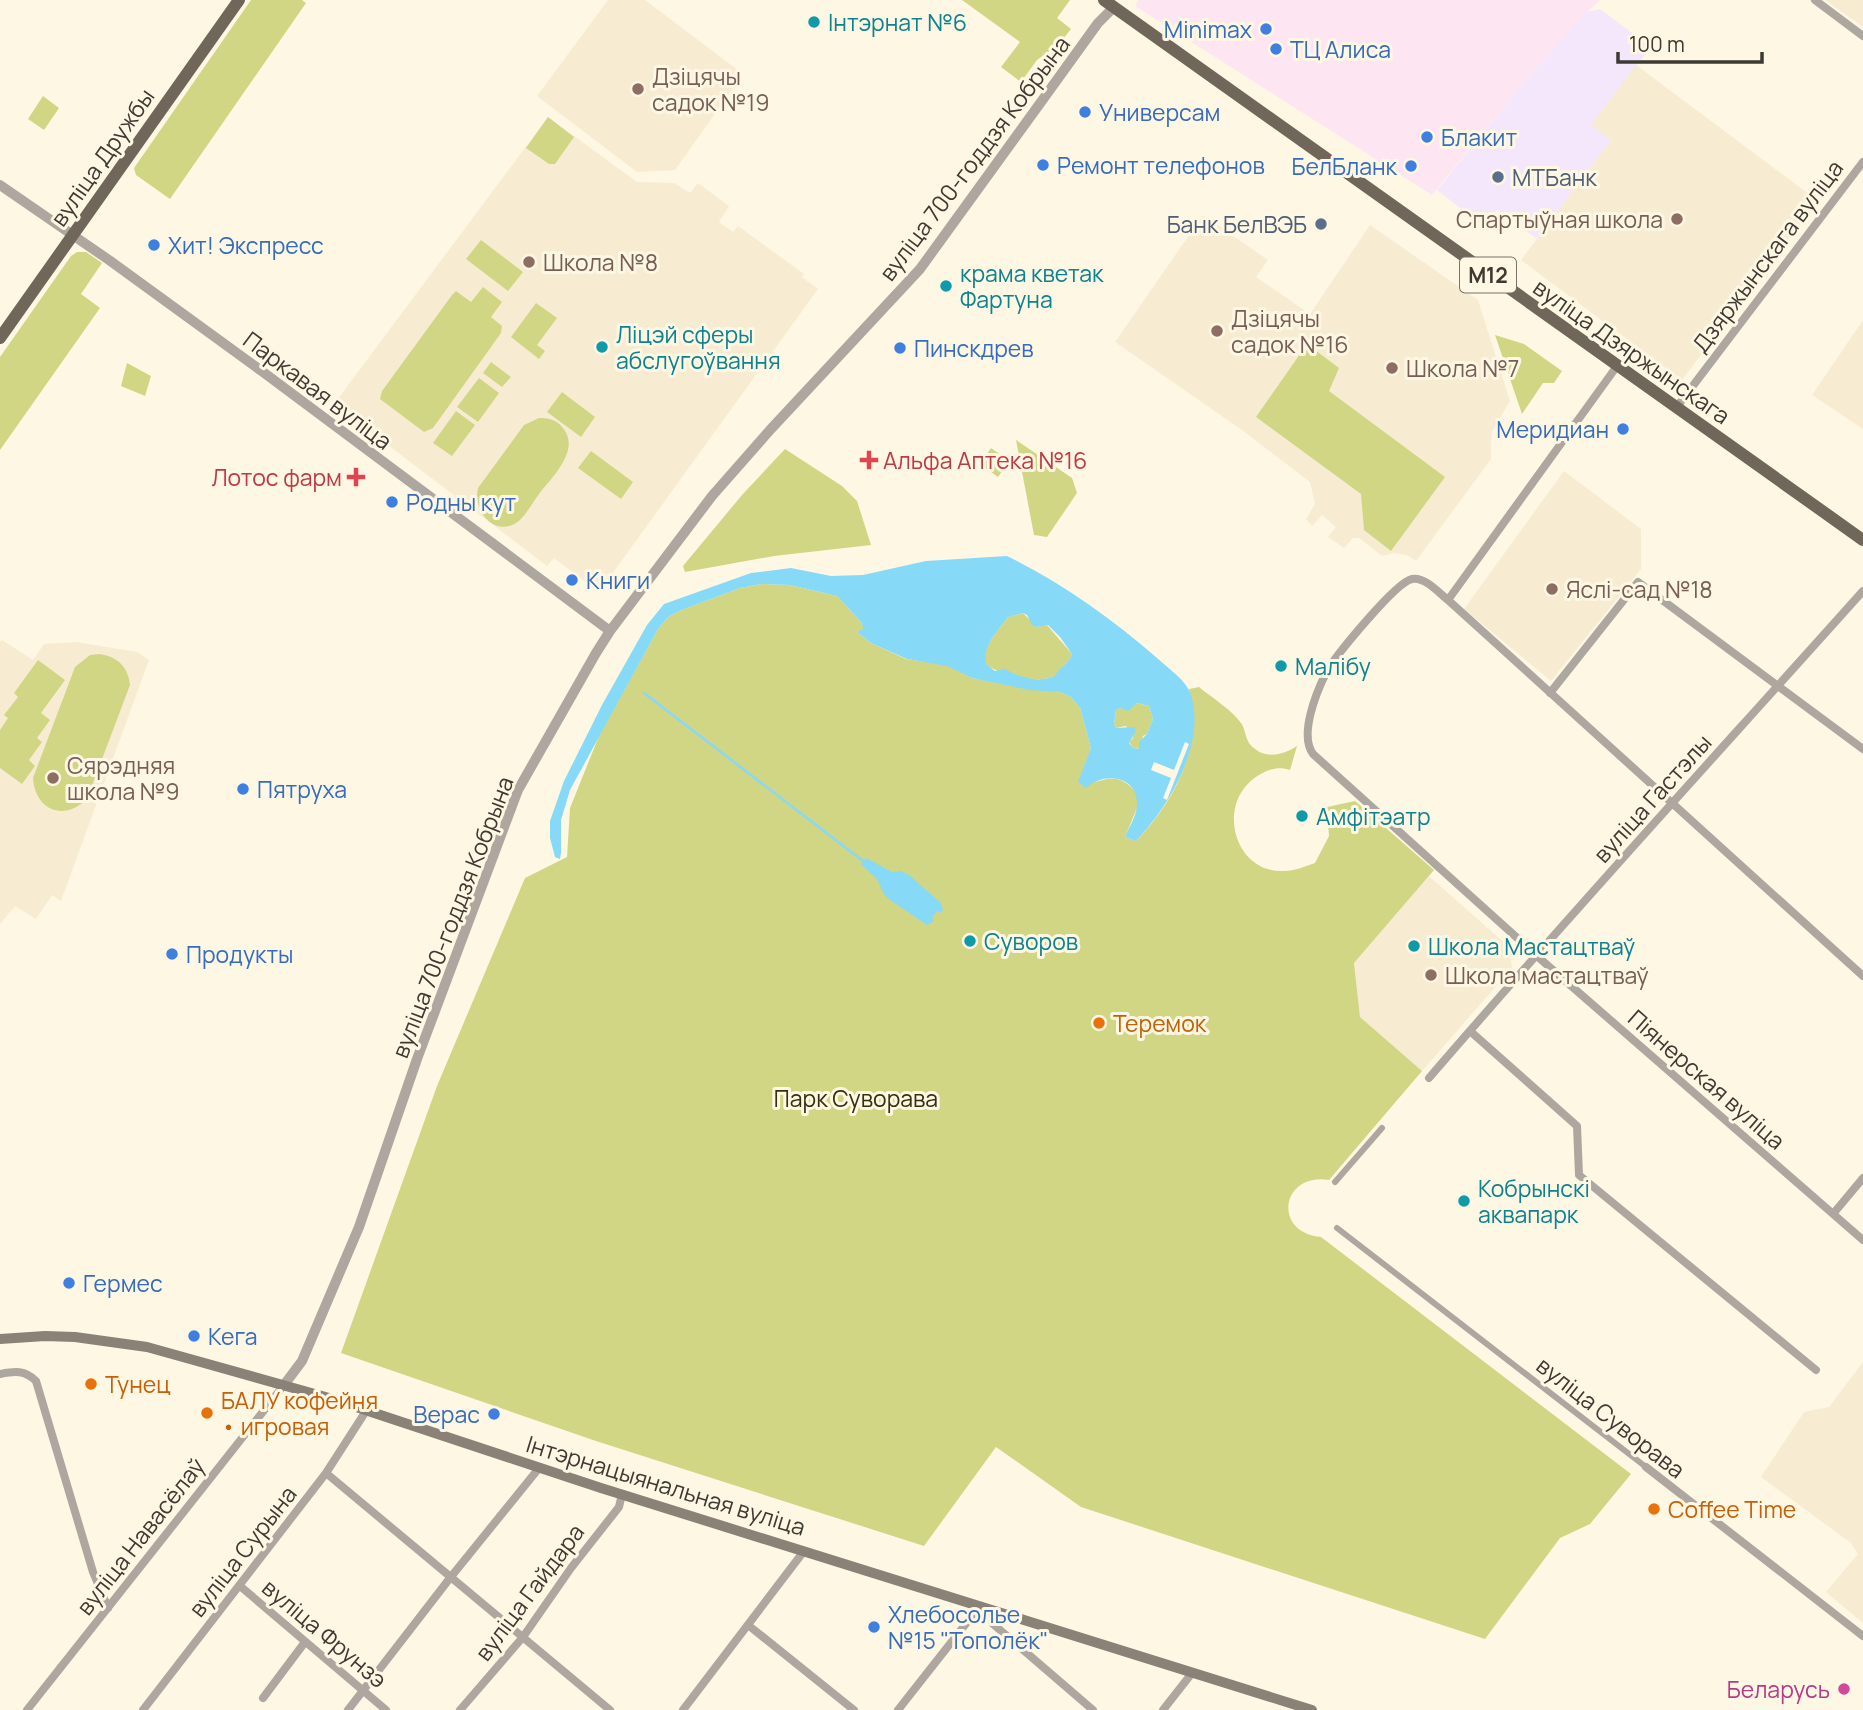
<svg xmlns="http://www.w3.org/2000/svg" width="1863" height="1710" viewBox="0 0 1863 1710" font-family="Manrope,sans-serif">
  <rect width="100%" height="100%" fill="#fef7e3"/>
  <path fill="#fde5f2" d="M1139 0H1600L1586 13 1518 89 1432 195 1135 6Z"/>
  <path fill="#f5e7fb" d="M1600 9 1651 47 1592 125 1611 140 1537 239 1497 210 1484 227 1437 190 1518 89 1586 12Z"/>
  <path fill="#f7ecd2" d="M608 0H645L743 74 675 170 637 172 537 96Z
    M1825 0H1863V27Z
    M1636 65 1817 200 1682 380 1521 260 1611 140 1591 125Z
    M548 117 637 182 674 183 690 193 698 183 729 206 719 222 733 232 738 226 804 274 802 277 818 289 599 592 554 558 547 566 334 404Z
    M1203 215 1268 260 1256 277 1310 314 1370 225 1478 300 1510 401 1491 433V459L1416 561 1407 555 1394 553 1382 556 1359 538H1353L1344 548 1328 537 1336 527 1322 515 1312 526 1306 519 1315 504 1310 482 1242 430 1115 342Z
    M1863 320V429L1812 395Z
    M1564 471 1641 529V569L1551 681 1464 609Z
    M2 640 33 660 44 644 76 642 137 652 149 660 61 901 52 895 36 919 15 906 0 924V642Z
    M1429 876 1509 947 1512 968 1422 1071 1360 1017 1354 963Z
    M1863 1362V1623L1826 1592 1858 1554 1851 1543 1761 1477 1804 1412 1829 1407Z"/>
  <path fill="#d1d685" d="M251 0H302L306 3 170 199 136 175 134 168Z
    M962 0H1070L1057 18 1071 29 1059 44 1037 60 1021 82 1001 67 1020 42Z
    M43 96 59 108 44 130 28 119Z
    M548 117 574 137 555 164H549L526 148Z
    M481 240 523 272 508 291 466 259Z
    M77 252H86L102 263 81 294 100 308 0 450V357L71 256Z
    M483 287 502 302 491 317 502 326 501 333 433 428 424 432 380 399 382 391 452 295 456 291 471 302Z
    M536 303 557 318 537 345 545 351 539 359 511 337Z
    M1495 335 1524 344 1562 371 1554 383H1543L1522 414Z
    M1307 344 1339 368 1329 391 1445 477 1391 551 1364 530 1361 494 1256 417Z
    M491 362 511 377 502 387 483 373Z
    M127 363 151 376 145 396 121 386Z
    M479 378 499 393 478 422 457 407Z
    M562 392 595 417 581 437 547 412Z
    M456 411 475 425 452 456 433 443Z
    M539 418C549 418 557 420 563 428 581 450 552 477 539 494 533 502 527 513 520 520 497 540 472 512 478 488L524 425Z
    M1016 440 1072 478 1077 493 1047 537 1034 535Z
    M991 448 1009 461 998 477 980 464Z
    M785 449 842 486 857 501 871 545 774 556 685 572 683 566 742 495Z
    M591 451 633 482 621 499 578 468Z
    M761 584 790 585 837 596 862 623 864 629 857 632 871 643 906 659 947 665 972 678 1013 686 1060 692 1071 697 1080 708 1091 748 1079 782C1106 786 1112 766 1137 793V808L1125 837 1136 841C1175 801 1204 745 1189 689L1199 687C1211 697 1232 710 1241 723 1245 728 1245 737 1249 743 1262 760 1282 756 1297 746L1290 770C1279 766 1269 769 1259 775 1214 802 1234 874 1284 871 1295 871 1306 866 1315 863L1329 836 1327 807 1355 801 1434 870 1354 963 1360 1017 1422 1071 1329 1180C1281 1172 1272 1233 1321 1237L1631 1474 1590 1524 1560 1538 1485 1639 1081 1507 996 1447 924 1546 596 1441 341 1353 437 1086 525 878 567 857 570 808 599 736 658 629 668 617 679 611 740 588Z
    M1023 613 1037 627 1047 625 1072 654C1069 664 1059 667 1056 676 1038 684 1000 675 985 664 982 646 998 631 1008 617Z
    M100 654C118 657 128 667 130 685L87 799C64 822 35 810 33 778L75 667 90 655Z
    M38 660 65 680 41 713 50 720 37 738 42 742 29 760 35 766 22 784 0 768V730L8 718 4 715 18 697 14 693Z
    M1137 703 1149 706 1153 719 1147 734 1143 736 1140 749 1133 748 1129 742 1133 738 1126 726 1116 728 1114 724 1116 710C1123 706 1130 708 1137 703Z"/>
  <path fill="#86d9f7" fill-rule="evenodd" d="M1007 556C1062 583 1111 618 1157 658 1167 667 1185 680 1190 692 1208 742 1169 807 1136 841L1125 837C1129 827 1136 817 1137 806 1139 776 1104 771 1086 788L1078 782 1091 748 1080 708 1071 697 1060 692 1030 690 986 681 972 678 947 666 907 659 871 643 857 632 863 629 862 623 837 596 790 585 761 584 740 588 679 611 668 617 658 629 570 790 561 820V853L560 859 555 857 550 838V821L564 781 602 705 647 625 664 604 751 573 791 568 831 576 863 575 926 561ZM1023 613 1027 615 1032 625 1037 627 1048 625 1060 637 1072 654C1069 664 1059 667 1055 676 1039 683 1020 678 1005 669L995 671 986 664C982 646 998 631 1008 617ZM1137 703 1149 706 1153 719 1147 734 1139 742V749L1133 748 1129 743 1136 731 1134 727 1116 728 1114 724 1116 710 1121 708 1128 711Z
    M866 858 892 872 901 871 909 875 941 903 943 910 940 913 937 911 932 918 934 921 927 925 890 900 884 894 877 879 861 864Z"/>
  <path fill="#fef7e3" d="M1185 742 1189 744 1167 800 1163 798 1171 778 1151 770 1154 762 1174 770Z"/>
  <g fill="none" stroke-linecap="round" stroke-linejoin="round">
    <path stroke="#86d9f7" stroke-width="2.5" d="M644 693 863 861"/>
    <path stroke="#aea7a0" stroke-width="6" d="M1335 1182 1382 1128
      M1337 1228 1646 1467"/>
    <path stroke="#aea7a0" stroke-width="8" d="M1815 0 1863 36
      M1676 408 1863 162
      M1448 600 1617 366
      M1550 693 1638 582 1863 749
      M1863 976 1448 600C1439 593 1424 576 1412 579 1396 582 1335 656 1326 673 1316 693 1299 735 1313 754L1546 964 1863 1240
      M1470 1031 1577 1126 1579 1175 1816 1370
      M1429 1078C1571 913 1718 753 1863 591
      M1833 1214 1863 1178
      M0 1374C15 1371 25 1370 36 1381L93 1572 108 1608
      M1646 1467 1863 1636
      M326 1473 610 1710
      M240 1586 386 1710
      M987 1610 993 1624 1093 1710
      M748 1625 854 1710
      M263 1698 305 1642
      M27 1710 284 1385
      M143 1710 326 1473 366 1411
      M348 1710 450 1578 539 1468
      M460 1710 523 1637 571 1568 619 1507 622 1494
      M683 1710 804 1551
      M898 1710 979 1607
      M1163 1710 1192 1673"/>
    <path stroke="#aea7a0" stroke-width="10" d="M0 185 109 260 263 372 610 631
      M284 1385 302 1361 359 1227 417 1059 518 790 596 653 610 631 712 496 770 430 920 269 1041 102 1098 23 1114 7"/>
    <path stroke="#8a8177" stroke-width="10" d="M0 1339 45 1336 75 1337 147 1347 190 1359 329 1398 601 1488 1312 1710"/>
    <path stroke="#71665a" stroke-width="12" d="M1104 0 1863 540
      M0 338 239 0"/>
  </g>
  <g fill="#0f9aa8" stroke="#fef7e3" stroke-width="2.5">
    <circle cx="814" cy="22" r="7"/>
    <circle cx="946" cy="286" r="7"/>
    <circle cx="602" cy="347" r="7"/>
    <circle cx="1281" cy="666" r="7"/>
    <circle cx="1302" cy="816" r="7"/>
    <circle cx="970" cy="941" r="7"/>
    <circle cx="1414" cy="946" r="7"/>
    <circle cx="1464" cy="1201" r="7"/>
  </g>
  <g fill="#3f7fe0" stroke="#fef7e3" stroke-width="2.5">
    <circle cx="1266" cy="29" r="7"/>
    <circle cx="1276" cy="49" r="7"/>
    <circle cx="1085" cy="112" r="7"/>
    <circle cx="1427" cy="137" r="7"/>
    <circle cx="1043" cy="165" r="7"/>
    <circle cx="1411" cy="166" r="7"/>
    <circle cx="154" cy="245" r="7"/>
    <circle cx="900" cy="348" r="7"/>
    <circle cx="1623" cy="429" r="7"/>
    <circle cx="392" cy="502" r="7"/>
    <circle cx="572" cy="580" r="7"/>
    <circle cx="243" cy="789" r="7"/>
    <circle cx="172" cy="954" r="7"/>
    <circle cx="69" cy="1283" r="7"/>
    <circle cx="194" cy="1336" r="7"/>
    <circle cx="494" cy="1414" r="7"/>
    <circle cx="874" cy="1627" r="7"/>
  </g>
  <g fill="#8d6e63" stroke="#fef7e3" stroke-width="2.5">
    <circle cx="638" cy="89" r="7"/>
    <circle cx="1677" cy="219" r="7"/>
    <circle cx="529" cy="262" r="7"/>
    <circle cx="1217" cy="331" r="7"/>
    <circle cx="1392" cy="368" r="7"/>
    <circle cx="1552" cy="589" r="7"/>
    <circle cx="53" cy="778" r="7"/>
    <circle cx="1431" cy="975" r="7"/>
  </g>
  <g fill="#5c6f8a" stroke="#fef7e3" stroke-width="2.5">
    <circle cx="1498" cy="177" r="7"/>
    <circle cx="1321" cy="224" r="7"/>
  </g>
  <g fill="#e0444e" stroke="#fef7e3" stroke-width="2.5">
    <path d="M865.5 449.5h7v7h7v7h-7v7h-7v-7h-7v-7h7z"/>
    <path d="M352.5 466.5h7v7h7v7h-7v7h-7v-7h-7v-7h7z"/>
  </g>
  <g fill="#e8710a" stroke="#fef7e3" stroke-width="2.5">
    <circle cx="1099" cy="1023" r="7"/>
    <circle cx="91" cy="1384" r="7"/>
    <circle cx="207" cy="1413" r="7"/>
    <circle cx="1654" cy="1509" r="7"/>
  </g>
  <circle fill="#d1479c" stroke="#fef7e3" stroke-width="2.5" cx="1844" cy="1689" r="7"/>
  <g text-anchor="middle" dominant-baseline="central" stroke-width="6" stroke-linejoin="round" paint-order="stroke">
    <rect fill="#fef7e3" stroke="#777368" stroke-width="2" x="1460" y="257.5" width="56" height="35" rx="5"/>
    <g font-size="21" font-weight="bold" fill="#3d3a33">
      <text x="1488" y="275">М12</text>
    </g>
    <g font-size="23" fill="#0d838f" stroke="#fef7e3" text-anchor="start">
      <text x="828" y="22">Інтэрнат №6</text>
      <text x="960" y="273">крама кветак<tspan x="960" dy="26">Фартуна</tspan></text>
      <text x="616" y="334">Ліцэй сферы<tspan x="616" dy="26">абслугоўвання</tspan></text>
      <text x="1295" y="666">Малібу</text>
      <text x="1316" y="816">Амфітэатр</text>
      <text x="984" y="941">Суворов</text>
      <text x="1428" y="946">Школа Мастацтваў</text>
      <text x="1478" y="1188">Кобрынскі<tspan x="1478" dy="26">аквапарк</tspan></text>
    </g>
    <g font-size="23" fill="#366cbe" stroke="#fef7e3" text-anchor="start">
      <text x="1252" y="29" text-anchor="end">Minimax</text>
      <text x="1290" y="49">ТЦ Алиса</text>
      <text x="1099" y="112">Универсам</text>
      <text x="1441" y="137">Блакит</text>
      <text x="1057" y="165">Ремонт телефонов</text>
      <text x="1397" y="166" text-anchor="end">БелБланк</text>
      <text x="168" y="245">Хит! Экспресс</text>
      <text x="914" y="348">Пинскдрев</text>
      <text x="1609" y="429" text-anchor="end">Меридиан</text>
      <text x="406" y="502">Родны кут</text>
      <text x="586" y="580">Книги</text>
      <text x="257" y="789">Пятруха</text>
      <text x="186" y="954">Продукты</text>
      <text x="83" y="1283">Гермес</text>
      <text x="208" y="1336">Кега</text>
      <text x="480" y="1414" text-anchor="end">Верас</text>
      <text x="888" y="1614">Хлебосолье<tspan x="888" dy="26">№15 "Тополёк"</tspan></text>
    </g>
    <g font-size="23" fill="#785e54" stroke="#fef7e3" text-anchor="start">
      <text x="652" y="76">Дзіцячы<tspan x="652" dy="26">садок №19</tspan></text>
      <text x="1663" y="219" text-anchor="end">Спартыўная школа</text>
      <text x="543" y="262">Школа №8</text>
      <text x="1231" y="318">Дзіцячы<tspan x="1231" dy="26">садок №16</tspan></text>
      <text x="1406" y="368">Школа №7</text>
      <text x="1566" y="589">Яслі-сад №18</text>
      <text x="67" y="765">Сярэдняя<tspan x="67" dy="26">школа №9</tspan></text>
      <text x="1445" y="975">Школа мастацтваў</text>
    </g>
    <g font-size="23" fill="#3d3a33" stroke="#fef7e3">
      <text transform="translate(102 157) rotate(-55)">вуліца Дружбы</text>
      <text transform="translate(974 158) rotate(-53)">вуліца 700-годдзя Кобрына</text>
      <text transform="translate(1767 256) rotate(-53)">Дзяржынскага вуліца</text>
      <text transform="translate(1632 351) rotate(35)">вуліца Дзяржынскага</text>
      <text transform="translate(318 390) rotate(37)">Паркавая вуліца</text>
      <text transform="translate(1652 798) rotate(-48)">вуліца Гастэлы</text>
      <text transform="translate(452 917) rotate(-69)">вуліца 700-годдзя Кобрына</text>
      <text transform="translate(1707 1079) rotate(41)">Піянерская вуліца</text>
      <text transform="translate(1611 1417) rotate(38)">вуліца Суворава</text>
      <text transform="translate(666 1485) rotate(17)">Інтэрнацыянальная вуліца</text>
      <text transform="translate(140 1536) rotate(-52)">вуліца Навасёлаў</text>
      <text transform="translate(242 1551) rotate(-52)">вуліца Сурына</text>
      <text transform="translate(529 1592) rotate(-53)">вуліца Гайдара</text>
      <text transform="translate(325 1633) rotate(40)">вуліца Фрунзэ</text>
    </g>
    <g font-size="23" fill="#4e5e75" stroke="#fef7e3" text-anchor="start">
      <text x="1512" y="177">МТБанк</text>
      <text x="1307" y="224" text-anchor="end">Банк БелВЭБ</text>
    </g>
    <g font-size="23" fill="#be3a42" stroke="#fef7e3" text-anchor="start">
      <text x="883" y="460">Альфа Аптека №16</text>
      <text x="342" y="477" text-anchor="end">Лотос фарм</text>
    </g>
    <g font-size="23" fill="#c56008" stroke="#fef7e3" text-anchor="start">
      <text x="1113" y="1023">Теремок</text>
      <text x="105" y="1384">Тунец</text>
      <text x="221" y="1400">БАЛУ кофейня<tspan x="221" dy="26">• игровая</tspan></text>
      <text x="1668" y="1509">Coffee Time</text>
    </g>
    <g font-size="23" fill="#31330c" stroke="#fef7e3">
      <text x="856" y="1098">Парк Суворава</text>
    </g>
    <g font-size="23" fill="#b23c85" stroke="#fef7e3" text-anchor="end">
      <text x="1830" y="1689">Беларусь</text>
    </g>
  </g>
  <path d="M1618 52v10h144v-10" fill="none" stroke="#3d3a33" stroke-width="3.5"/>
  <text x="1629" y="52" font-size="21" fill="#3d3a33" stroke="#fef7e3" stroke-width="5" paint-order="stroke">100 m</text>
</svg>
